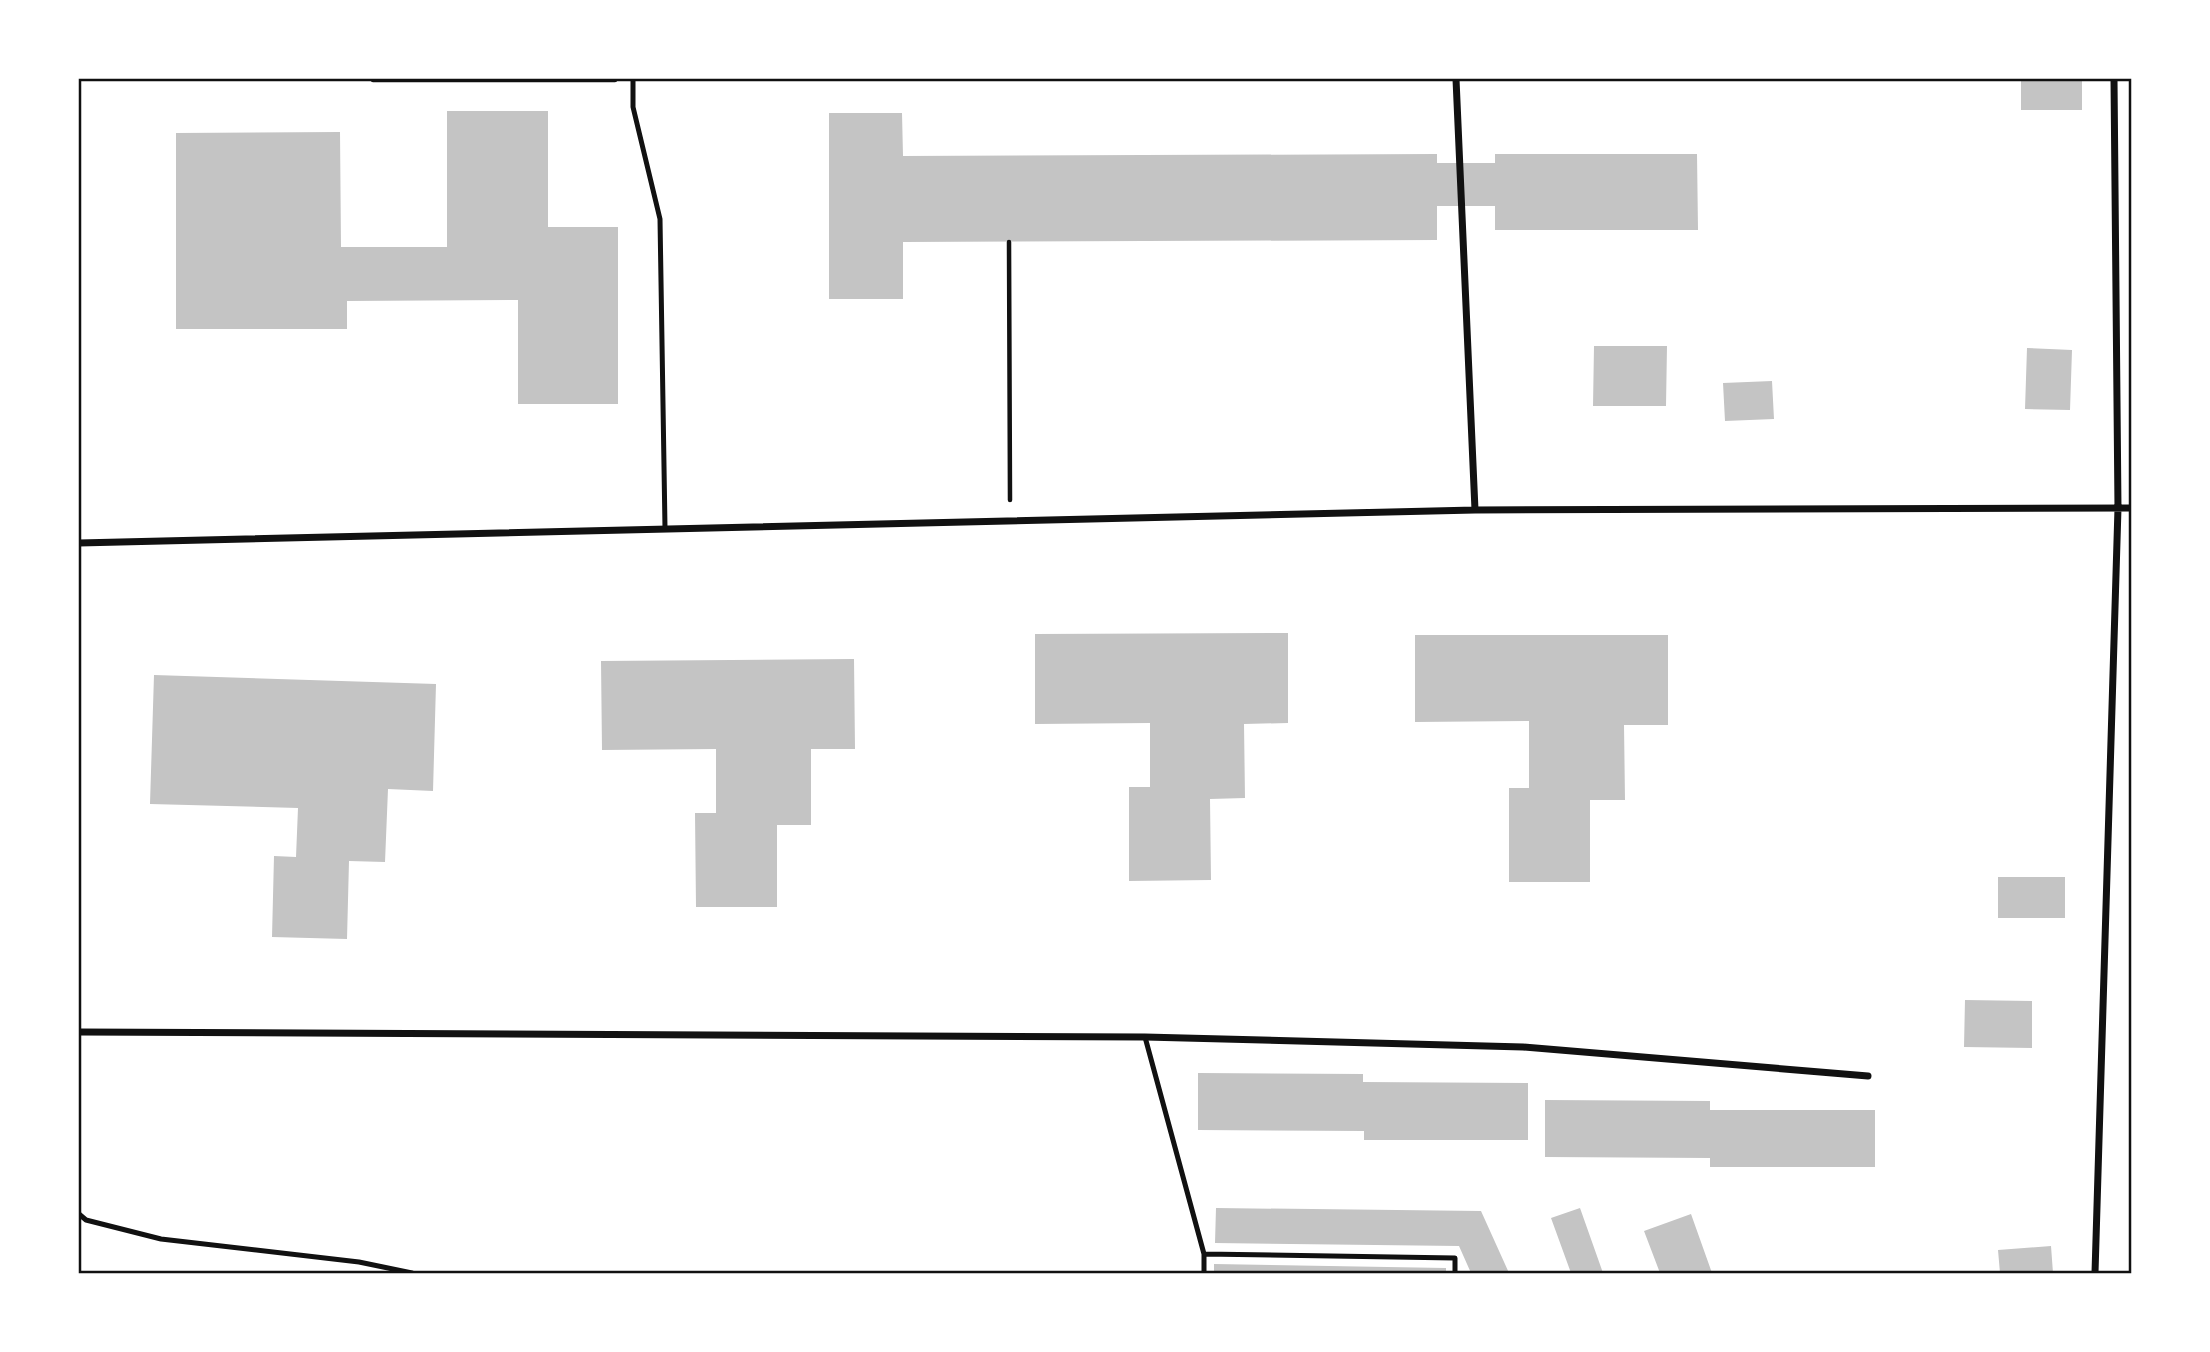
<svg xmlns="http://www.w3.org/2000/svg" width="2210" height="1352" viewBox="0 0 2210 1352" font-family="'DejaVu Sans',sans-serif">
  <rect width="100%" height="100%" fill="#fff"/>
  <path fill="#c4c4c4" d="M2021 79H2082V110H2021Z
    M447 111H548V227H618V404H518V300L347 301V329H176V133L340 132 341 247H447Z
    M829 113H902L903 156 1437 154V163H1495V154H1697L1698 230H1495V206H1437V240L903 242V299H829Z
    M1594 346H1667L1666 406H1593Z
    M2027 348 2072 350 2070 410 2025 409Z
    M1772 381 1774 419 1725 421 1723 383Z
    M1288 633V723L1244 724 1245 798 1210 799 1211 880 1129 881V787H1150V723L1035 724V634Z
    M1415 635H1668V725H1624L1625 800H1590V882H1509V788H1529V721L1415 722Z
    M854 659 855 749H811V825H777V907H696L695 813H716V749L602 750 601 661Z
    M154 675 436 684 433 791 388 789 385 862 349 861 347 939 272 937 274 856 296 857 298 808 150 804Z
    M1998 877H2065V918H1998Z
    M1965 1000 2032 1001V1048L1964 1047Z
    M1198 1073 1363 1074V1082L1528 1083V1140H1364V1131L1198 1130Z
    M1545 1100 1710 1101V1110H1875V1167H1710V1158L1545 1157Z
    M1216 1208 1481 1211 1509 1273H1471L1459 1246 1215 1243Z
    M1580 1208 1603 1273H1571L1551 1218Z
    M1691 1214 1712 1273H1660L1644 1231Z
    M2051 1246 2053 1273H2000L1998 1250Z
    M1214 1264 1446 1268V1273H1214Z"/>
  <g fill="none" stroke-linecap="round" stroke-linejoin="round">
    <path stroke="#111" stroke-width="4.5" d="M373 80H615
      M1009 242 1010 500"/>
    <path stroke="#111" stroke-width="5" d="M633 79V107L660 219 665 528
      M1145 1037 1204 1254V1273
      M79 1214 86 1220 161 1239 359 1262 412 1273
      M1204 1254 1455 1258V1273"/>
    <path stroke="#111" stroke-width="7" d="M1456 79 1475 510
      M79 543 1475 510 2131 508
      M79 1032 1145 1037 1523 1047 1868 1076
      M2095 1273 2118 508 2114 79"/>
  </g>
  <rect width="2210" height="1352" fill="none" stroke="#ffffff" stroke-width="161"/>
  <rect x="80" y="80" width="2050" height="1192" fill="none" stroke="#111" stroke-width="2.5"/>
</svg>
